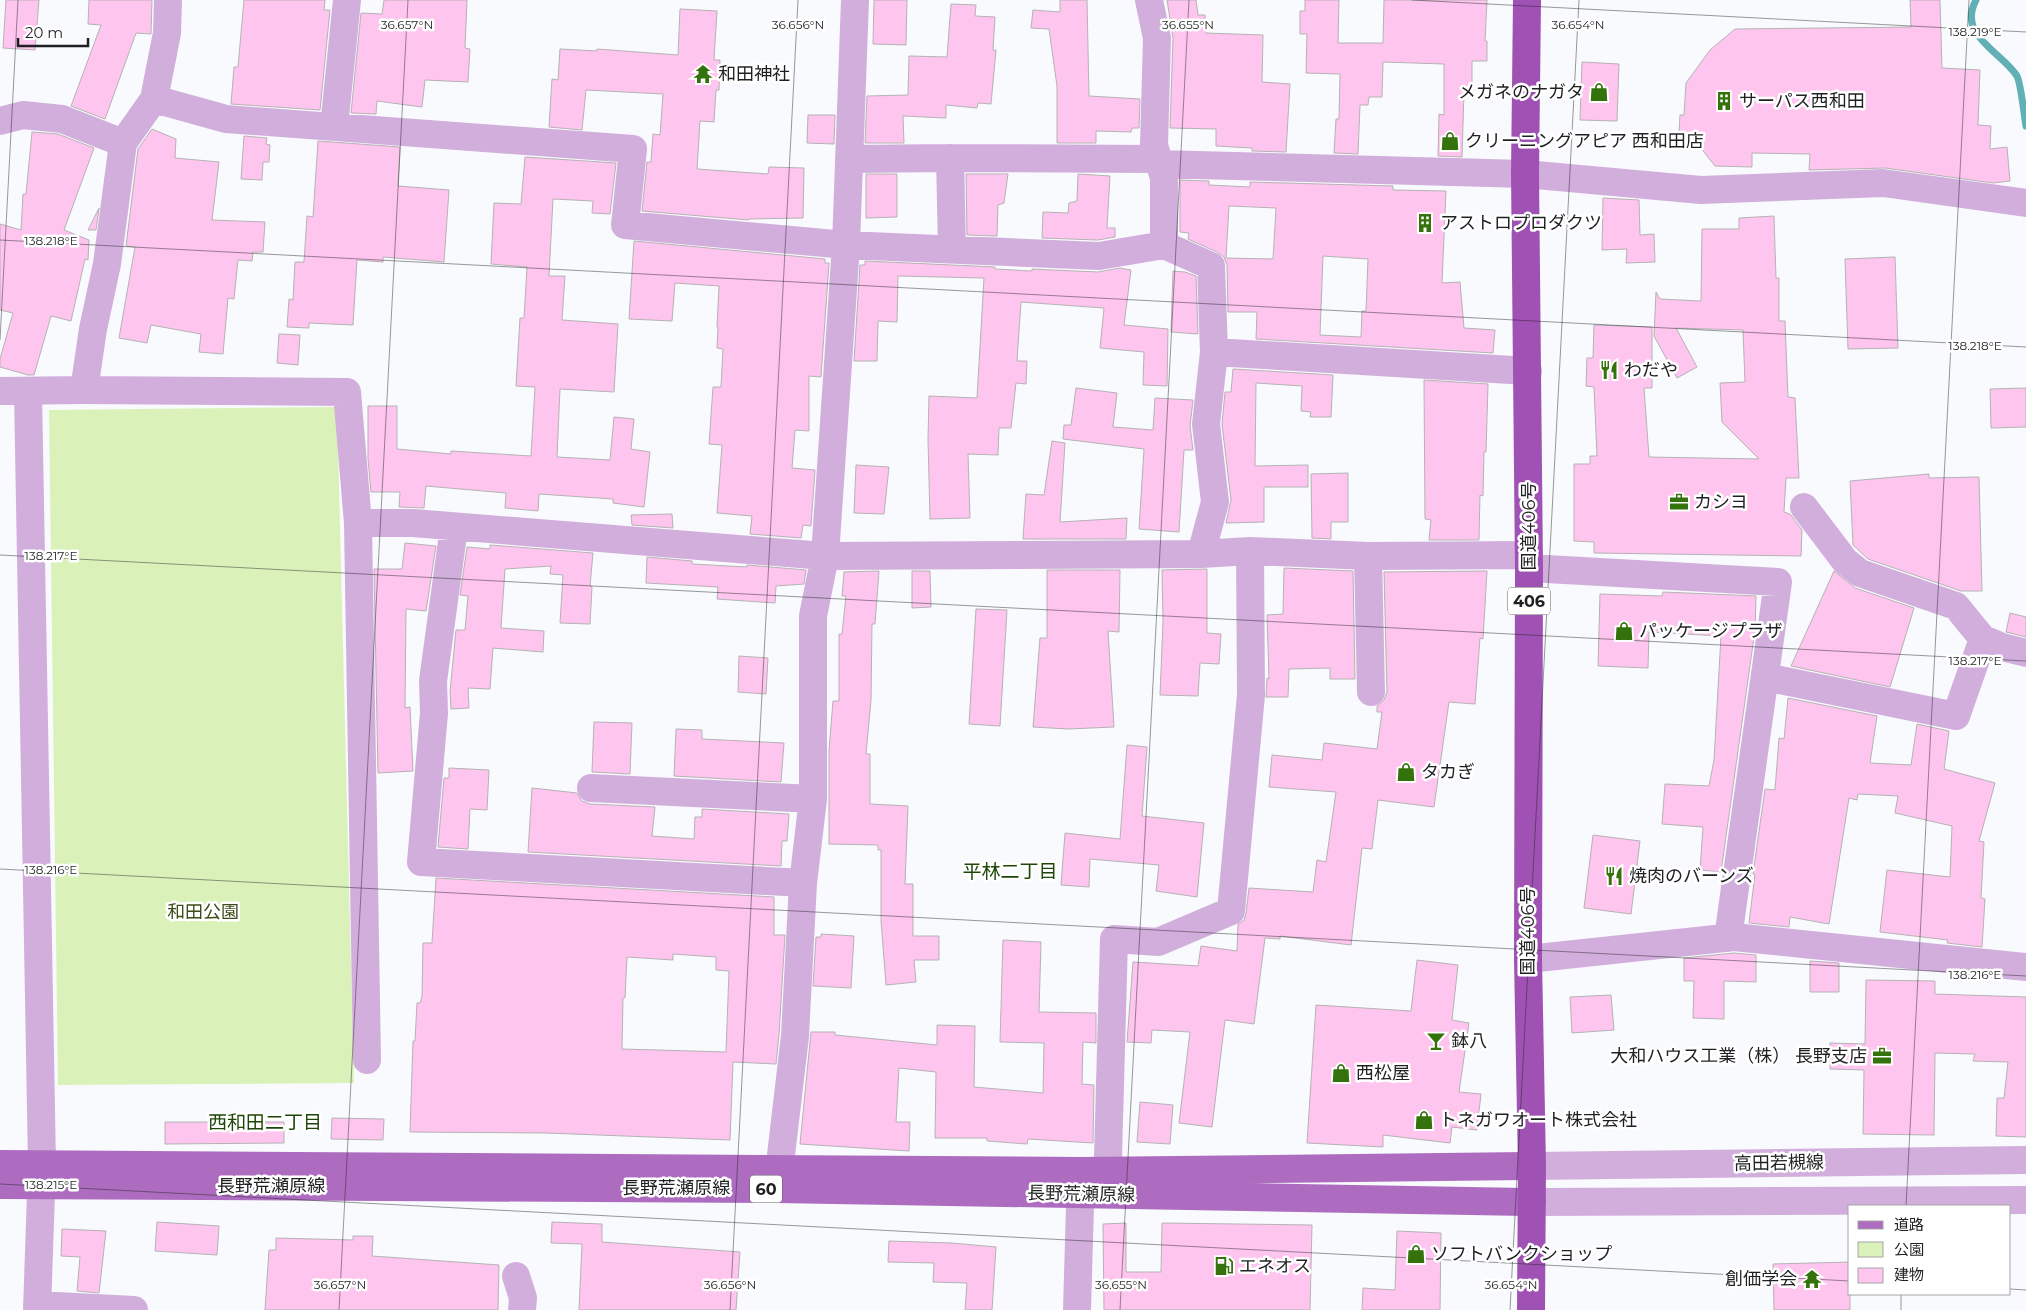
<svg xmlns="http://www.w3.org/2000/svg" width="2026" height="1310" viewBox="0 0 2026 1310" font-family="Montserrat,'Noto Sans JP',sans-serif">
  <rect width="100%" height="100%" fill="#f8fafe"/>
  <path fill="#daf2ba" d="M337 407 354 1083 58 1085 49 410Z"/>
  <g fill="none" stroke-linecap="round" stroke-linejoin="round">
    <path stroke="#60b0b5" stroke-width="7" d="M1976 0C1957 36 2001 51 2017 76 2021 84 2024 115 2026 126"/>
  </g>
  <path fill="#fec5ef" stroke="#b6b2b4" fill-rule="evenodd" d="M6 0H39L35 50 3 48Z
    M89 0H152L151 34 136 33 105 119 71 106 101 25 88 24Z
    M244 0H325L324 10H330L320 110 231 104 234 67H238Z
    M384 0H467L465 48 470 49 468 82 425 80 422 107 377 101 376 114 351 113 361 13 382 14Z
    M874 0H907L906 45 873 44Z
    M1060 0H1087L1089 96 1140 99 1139 128H1132L1131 132 1096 131V143H1057V86L1049 29 1031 28 1033 10 1060 12Z
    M1167 0H1196L1198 15H1205L1206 33 1263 35 1262 82 1290 84 1286 152 1252 151V148L1216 146V129L1170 128 1173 38Z
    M1305 0H1339L1338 43H1383L1384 0H1487L1485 41H1487V61H1472V92H1464L1462 157 1438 156 1439 114 1444 115V64L1383 62 1382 97H1369L1368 105H1360L1358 154 1334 153 1336 119H1339L1340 74 1306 73 1307 34H1300V11H1305Z
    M1910 0H1940L1942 68 1980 70 1978 125 1991 126 1990 149 2007 147 2010 181 1993 183 1885 168 1809 170 1810 154 1752 153V167L1715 166 1689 133H1679L1680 115H1684L1686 83 1710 50 1735 29 1911 27Z
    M951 4 976 5 975 16 995 17 993 50H996L991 104 978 103 977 108 946 105V118L903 116 904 143H865L867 96 908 95 909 56 947 57Z
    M680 9 717 11 714 60H720L719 90H716L714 122 700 121 697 169 768 174 769 167 804 168 803 218 749 219V220L642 211 647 162H651L653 134 660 135 663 94 586 90 582 130 549 127 552 79 558 80 560 49 597 51V49L678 55Z
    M1582 62 1619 64 1617 121 1580 120Z
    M808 115H835L834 144 807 143Z
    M152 129 176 139 175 158 219 162 212 220 265 222 263 252H253L252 261 238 260 234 299 228 298 223 354 199 352 201 334 151 325 147 343 119 338 135 247 126 246 138 149Z
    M32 132 58 134 94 148 64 230 89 240 88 260 85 259 71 321 51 316 34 375H28L0 367V359L13 313 0 310V224L21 230 23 194H26Z
    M244 136 267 138 266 144 270 145 269 162H263L262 180 241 179Z
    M318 141 400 147 398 186 449 190 444 262 383 257V262L357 260 353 325 309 323V328L287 327 289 299 293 300 295 262H304L307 216 313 217Z
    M525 157 616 163 610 214 592 213 593 201 553 199 549 276H565L562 320 618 324 614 392 560 389 557 457 610 460 614 417 634 419 631 449 650 452 644 507 613 503V499L539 494 538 511 505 508 506 493 426 486 424 508 399 507 400 492H371L368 459V406H397V449L451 454V451L531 456 535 387 516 386 520 318H524L527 267 491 264 494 203 521 204Z
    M866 174H897V217L866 218Z
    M966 174H1008L1004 203 998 205 997 236 967 235Z
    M1078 174 1110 176 1107 228H1115V237L1098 240 1042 238 1043 212 1068 213 1069 203 1077 201Z
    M1180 180 1209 181V185L1250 187V182L1393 186V190L1446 191 1442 283 1460 282 1464 328 1495 330 1493 353 1256 339 1257 312H1228L1227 265 1224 257 1217 252 1188 239 1189 233 1180 232ZM1229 206 1276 208 1273 259 1226 258ZM1323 256 1368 259 1366 311H1362L1361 337 1320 335Z
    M1603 198 1639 200 1640 235 1654 234 1655 262 1626 263 1627 249 1602 250Z
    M99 208 96 230H88Z
    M1774 216 1776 278H1779V321H1785L1788 397 1795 398 1799 478H1786L1784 512 1790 514 1802 530 1801 556 1594 553V542L1574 541V464H1590V456H1597L1594 387 1586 386 1587 358H1593L1594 325 1652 327V388H1644L1649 457 1759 459 1722 422 1720 383 1745 382 1743 330 1676 328 1697 367 1677 378 1654 336 1656 292 1660 299 1701 301 1702 229H1739V218Z
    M634 241 825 259V263H829L821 377 809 376V431L795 430 792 468 815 470 811 526 803 525 801 538 750 534 752 516 717 513 722 445 709 444 713 387H721L723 349 717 348 718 327H717L719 286 675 283 672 321 629 319Z
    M1895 257 1898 348 1848 349 1845 259Z
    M865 261 995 267V269L1032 271V269L1098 272 1120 268 1131 270 1124 325 1168 329 1167 386 1143 385 1144 352 1100 348 1104 308 1021 302 1017 361H1027L1026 384 1016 383 1011 428H999L998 455 968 454 970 518 930 519 928 439 929 396 977 398 984 278 898 276 897 322 878 321 877 361H854L860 265H865Z
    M1173 271 1185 272 1196 276 1198 334 1171 332Z
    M279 334 300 335 298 365 277 363Z
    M1233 369 1333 375 1331 417H1310L1311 412 1301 411 1302 386 1256 383 1255 466 1308 465V487H1264V522L1226 523 1231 500 1222 424 1225 392H1231Z
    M1424 380 1488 384 1486 452H1484L1483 496 1480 495 1479 540H1429L1431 520 1425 519Z
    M1076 388 1117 393 1113 427 1153 430 1155 398 1193 400 1190 426 1193 450H1184L1179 532 1139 529 1144 449 1063 439 1064 425H1071Z
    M2026 388V427L1991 428 1990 389Z
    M1052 441 1065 443 1060 522 1127 518 1126 539H1023L1026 494 1044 495Z
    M856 465 889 467 884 514 854 513Z
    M1348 473V522H1331V539L1312 538 1311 474Z
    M1929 474V478L1979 477 1982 591H1961L1868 559 1853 545 1850 481Z
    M672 514 673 528 632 525 631 515Z
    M405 543 436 546 426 611 406 609 405 708 410 707 413 771 378 773 374 569H402Z
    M490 545 593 553 590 586 592 587 590 624 560 623 563 575 550 574 551 566 505 569 501 628 544 631 543 652 493 648 490 689 468 688 469 708 451 709 450 692 456 630H465L468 596 460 595 467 547 490 549Z
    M647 557 692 561V564L747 567V565L806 570 804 584 776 586 775 603 717 599 718 587 646 583Z
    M1284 568 1353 571 1355 679H1330V668L1289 669 1288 697H1266L1267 678 1269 679 1267 615 1283 614Z
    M1207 569V633L1221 634 1219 664 1200 663 1198 696 1160 695 1163 622 1162 570Z
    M1047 570H1120L1119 632 1108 631 1114 727 1068 729 1033 727 1040 638H1047Z
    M879 571 875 624H872L871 700 866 754H870V804L908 806 905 884H913V936H939V960H914L916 982 886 985 881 921V850H878V845L829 844V750L833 701H839V634H842L846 596H842L844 572Z
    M912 571H930L931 607 912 608Z
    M1487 571 1483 639 1480 638 1475 704 1449 702 1434 807 1378 800 1372 849 1362 848 1351 945 1280 936V939L1265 938 1254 1024 1225 1020 1212 1127 1179 1123 1190 1032 1152 1030 1151 1043 1127 1042 1133 962 1198 966 1201 946 1237 951 1238 924 1244 920 1246 913 1249 888 1313 892 1317 860 1326 862 1336 792 1269 787 1272 755 1322 760 1324 743 1377 749 1382 712H1377V706L1384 700 1387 692 1384 572Z
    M1834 571 1855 588 1914 608 1890 687 1791 666Z
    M1663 592 1756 596 1755 630 1721 872 1700 870 1703 827 1662 824 1665 784 1709 786 1714 760 1721 636 1649 632 1648 668 1598 666 1600 594 1662 596Z
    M976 609 1007 610 1000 726 969 724Z
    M2010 613 2026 617V637L2006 632Z
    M739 656 768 658 766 694 738 692Z
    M1788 698 1877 716 1870 763 1911 765 1917 724 1949 731 1944 769 1995 783 1979 841 1984 842 1981 898 1985 899 1982 947 1947 943 1948 940 1880 932 1887 870 1950 877 1952 826 1895 813 1898 796 1858 794 1857 800 1849 798 1829 924 1790 917 1789 927 1749 923 1755 874H1753L1765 789 1775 790 1779 738 1784 739Z
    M594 722 632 723 630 774 592 772Z
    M676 729 702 730V739L784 743 781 782 674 776Z
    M1127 745 1147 747 1142 816 1204 823 1197 897 1156 891 1159 865 1090 859 1089 887 1061 885 1065 833 1120 839Z
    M449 768 489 770 487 810 470 809 468 849 438 847 444 778H449Z
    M532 788 577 793 582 801 590 804 655 807 652 836 694 839 695 817H702V809L789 814 787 841H782L781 866 528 852Z
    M1593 835 1640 841 1631 914 1584 908Z
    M436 878 774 897V935H785L779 1035 776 1064 733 1062 730 1140 546 1133 410 1132 413 1041H415L417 1003H420L422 996 423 943H432ZM673 954 716 957V970L729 971 726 1052 622 1049 623 998H625L627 957 673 960Z
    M821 934 854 936 851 988 813 986 816 937H821Z
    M1003 940 1041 942 1039 1012 1096 1013V1043L1083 1042 1082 1084 1094 1085 1093 1143 1028 1139 1027 1144 987 1141V1138H935L936 1072 899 1068 896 1122H910L909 1151 800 1144 811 1032H835V1035L937 1045V1025L975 1026 974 1087 1043 1093 1044 1043 1000 1042Z
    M1734 953 1756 955V982L1724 981V1019L1693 1018 1694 981H1684V958Z
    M1417 960 1458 965 1452 1020 1469 1023 1459 1092 1481 1094 1477 1130 1452 1127 1450 1143 1383 1135V1147L1307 1143 1316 1005 1411 1011Z
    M1810 961 1839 963V992H1810Z
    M1866 980 1935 981V994L2026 997V1137L1996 1136 1997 1098H2004L2008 1062 1973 1061 1975 1054 1935 1053 1934 1135 1863 1134 1864 1070 1830 1069V1043L1865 1044Z
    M1611 995 1614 1030 1572 1033 1570 997Z
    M1140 1102 1173 1105 1170 1144 1137 1142Z
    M332 1118 384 1119 383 1140 331 1139Z
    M165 1122H284V1143L165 1144Z
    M157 1222 219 1226 217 1255 155 1251Z
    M552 1222 602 1224V1242L740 1252 736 1310H579L582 1244 551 1243Z
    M1126 1223V1272H1161L1162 1223 1312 1225 1310 1310H1104L1103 1224Z
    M62 1229 106 1231 99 1293 77 1291 80 1257 61 1256Z
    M1397 1231 1441 1233 1440 1310H1362L1363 1288 1395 1290Z
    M353 1236H373L372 1256 499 1265 498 1310H265L269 1250H276V1238L353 1240Z
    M889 1241 952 1243 996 1247 992 1310H965L967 1283 933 1282 934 1263 888 1262Z
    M1850 1262V1310H1774L1773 1264Z"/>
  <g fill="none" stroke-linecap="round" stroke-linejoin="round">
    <path stroke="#d2aedc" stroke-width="28" d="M1149 0 1157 38 1154 145 1164 178V245L1211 266 1214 352 1206 424 1215 502 1201 554
      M154 99 226 119 633 149 625 225 846 245 1099 256 1164 245
      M0 121 23 115 62 119 123 143
      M334 127 347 0
      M950 158 952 249
      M849 159 950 158 1158 159
      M1159 164 1525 174 1701 190 1883 183 2026 203
      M1214 352 1528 371
      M84 390 93 329 107 264 123 143 154 99 167 33 168 0
      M0 391 84 390 347 392 358 523H413L825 556 1201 554 1250 551 1368 556 1529 555
      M28 392 42 1164 37 1310
      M1804 507 1845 561 1860 573 1956 606 1983 639 2002 647 2026 653
      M358 523 367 1060
      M454 527 433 681 434 713 421 862 803 883
      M1368 556 1371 692
      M1529 568 1778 582 1728 938
      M1765 677 1956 716 1983 639
      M591 788 813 799
      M1528 959 1734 937 2026 967
      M1532 1166 2026 1160
      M777 1189 795 1036 803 883 813 799V616L825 556 846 245 855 0
      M1107 1194 1114 939 1158 942 1231 911 1251 695 1250 551
      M1532 1202 2026 1200
      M516 1276 523 1298 522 1310
      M37 1305 134 1310
      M1077 1310 1081 1171"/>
    <path stroke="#ad6cbf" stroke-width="28" d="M0 1164 1081 1171 1532 1166
      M0 1185 777 1189 1532 1202"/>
    <path stroke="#9f52b4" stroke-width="28" d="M1527 0 1525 174 1529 568 1528 959 1532 1166 1531 1310"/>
  </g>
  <path fill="none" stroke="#1f2021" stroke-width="1" stroke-opacity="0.45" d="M1412 0 2026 32M0 240 2026 347M0 340 18 0M0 555 2026 661M0 869 2026 976M0 1184 1850 1281M1906 1206 1969 0M2010 1289 2026 1290M339 1310 408 0M730 1310 798 0M1120 1310 1189 0M1510 1310 1579 0M1901 1310V1294"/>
  <defs>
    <g id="temple-bare" transform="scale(1.5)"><path d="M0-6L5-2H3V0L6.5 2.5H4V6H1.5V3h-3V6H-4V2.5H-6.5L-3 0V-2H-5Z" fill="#34730b" stroke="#fff" stroke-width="2.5" paint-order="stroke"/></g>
    <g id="shop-bare" transform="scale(1.5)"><path d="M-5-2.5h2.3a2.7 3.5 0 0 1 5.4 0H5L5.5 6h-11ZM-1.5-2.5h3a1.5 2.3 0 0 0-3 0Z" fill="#34730b" stroke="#fff" stroke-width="2.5" paint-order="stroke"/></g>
    <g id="building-bare" transform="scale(1.5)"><path d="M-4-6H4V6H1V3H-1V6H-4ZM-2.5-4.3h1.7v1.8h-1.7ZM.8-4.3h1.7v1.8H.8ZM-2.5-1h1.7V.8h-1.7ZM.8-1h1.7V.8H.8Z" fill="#34730b" stroke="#fff" stroke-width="2.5" paint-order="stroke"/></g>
    <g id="restaurant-bare" transform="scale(1.5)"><path d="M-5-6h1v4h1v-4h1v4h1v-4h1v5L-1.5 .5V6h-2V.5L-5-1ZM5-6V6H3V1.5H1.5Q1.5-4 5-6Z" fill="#34730b" stroke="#fff" stroke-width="2.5" paint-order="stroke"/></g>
    <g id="office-bare" transform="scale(1.5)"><path d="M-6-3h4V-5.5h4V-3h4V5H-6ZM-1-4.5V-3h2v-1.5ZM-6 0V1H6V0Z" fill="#34730b" stroke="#fff" stroke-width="2.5" paint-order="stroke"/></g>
    <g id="bar-bare" transform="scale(1.5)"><path d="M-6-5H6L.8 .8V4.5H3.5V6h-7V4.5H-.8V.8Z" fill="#34730b" stroke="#fff" stroke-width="2.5" paint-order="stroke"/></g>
    <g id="fuel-bare" transform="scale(1.5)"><path d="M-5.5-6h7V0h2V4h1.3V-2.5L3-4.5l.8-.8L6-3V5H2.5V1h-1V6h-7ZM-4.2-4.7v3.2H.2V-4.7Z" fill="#34730b" stroke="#fff" stroke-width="2.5" paint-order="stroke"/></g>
  </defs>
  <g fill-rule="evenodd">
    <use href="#temple-bare" x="703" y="74"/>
    <use href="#shop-bare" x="1599" y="92"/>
    <use href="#building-bare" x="1724" y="101"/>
    <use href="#shop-bare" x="1450" y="141"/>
    <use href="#building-bare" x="1425" y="223"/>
    <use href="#restaurant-bare" x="1609" y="370"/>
    <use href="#office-bare" x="1679" y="502"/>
    <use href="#shop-bare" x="1624" y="631"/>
    <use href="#shop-bare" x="1406" y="772"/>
    <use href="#restaurant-bare" x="1614" y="876"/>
    <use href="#bar-bare" x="1436" y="1041"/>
    <use href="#office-bare" x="1882" y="1056"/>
    <use href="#shop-bare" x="1341" y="1073"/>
    <use href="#shop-bare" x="1424" y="1120"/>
    <use href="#shop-bare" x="1416" y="1254"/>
    <use href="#fuel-bare" x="1224" y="1266"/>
    <use href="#temple-bare" x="1812" y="1279"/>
  </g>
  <g text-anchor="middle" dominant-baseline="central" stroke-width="5" stroke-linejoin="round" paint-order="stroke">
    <g fill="#fff" stroke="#626364" stroke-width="1">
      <rect x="1508" y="587.5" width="42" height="27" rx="4"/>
      <rect x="750" y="1175.5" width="32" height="27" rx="4"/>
    </g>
    <g font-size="16" font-weight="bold" fill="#1f2021">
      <text x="1529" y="601">406</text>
      <text x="766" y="1189">60</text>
    </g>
    <g font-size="18" fill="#1f2021" stroke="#fff" text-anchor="start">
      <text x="718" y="74">和田神社</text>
      <text x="1584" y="92" text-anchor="end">メガネのナガタ</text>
      <text x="1739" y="101">サーパス西和田</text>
      <text x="1465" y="141">クリーニングアピア 西和田店</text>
      <text x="1440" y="223">アストロプロダクツ</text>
      <text x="1624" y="370">わだや</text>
      <text x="1694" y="502">カシヨ</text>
      <text x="1639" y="631">パッケージプラザ</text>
      <text x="1421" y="772">タカぎ</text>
      <text x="1629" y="876">焼肉のバーンズ</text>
      <text x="1451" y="1041">鉢八</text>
      <text x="1867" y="1056" text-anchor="end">大和ハウス工業（株） 長野支店</text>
      <text x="1356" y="1073">西松屋</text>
      <text x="1439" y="1120">トネガワオート株式会社</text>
      <text x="1431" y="1254">ソフトバンクショップ</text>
      <text x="1239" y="1266">エネオス</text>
      <text x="1797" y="1279" text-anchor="end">創価学会</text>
    </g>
    <g font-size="18" fill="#1f2021" stroke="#fff">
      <text transform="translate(1529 526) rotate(-90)">国道406号</text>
      <text transform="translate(1528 931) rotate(-90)">国道406号</text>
      <text transform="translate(1779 1163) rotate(-1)">高田若槻線</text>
      <text x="271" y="1186">長野荒瀬原線</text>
      <text x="676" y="1188">長野荒瀬原線</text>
      <text transform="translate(1081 1194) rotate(1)">長野荒瀬原線</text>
    </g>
    <g font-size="18" fill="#3b4d18" stroke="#fff">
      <text x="203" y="912">和田公園</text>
    </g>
    <g font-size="19" fill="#1e4606" stroke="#fff">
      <text x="1010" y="871">平林二丁目</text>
      <text x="265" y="1122">西和田二丁目</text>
    </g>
  </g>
  <g font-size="12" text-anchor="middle" fill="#1f2021" stroke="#fff" stroke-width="5" stroke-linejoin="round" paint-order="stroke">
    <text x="407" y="29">36.657°N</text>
    <text x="798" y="29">36.656°N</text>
    <text x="1188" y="29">36.655°N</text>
    <text x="1578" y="29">36.654°N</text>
    <text x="1975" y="36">138.219°E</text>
    <text x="51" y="245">138.218°E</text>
    <text x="1975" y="350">138.218°E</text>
    <text x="51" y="560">138.217°E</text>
    <text x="1975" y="665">138.217°E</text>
    <text x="51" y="874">138.216°E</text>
    <text x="1975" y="979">138.216°E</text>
    <text x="51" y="1189">138.215°E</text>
    <text x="340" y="1289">36.657°N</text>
    <text x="730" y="1289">36.656°N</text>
    <text x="1121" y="1289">36.655°N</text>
    <text x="1511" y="1289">36.654°N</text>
  </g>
  <rect x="1848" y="1205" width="162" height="90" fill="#ffffff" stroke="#a5a6a6"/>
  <rect x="1858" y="1221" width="25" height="8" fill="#ad6cbf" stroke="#a5a6a6"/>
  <text x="1894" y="1230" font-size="15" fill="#1f2021">道路</text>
  <rect x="1858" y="1242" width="25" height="15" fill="#daf2ba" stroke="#a5a6a6"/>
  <text x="1894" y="1255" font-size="15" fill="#1f2021">公園</text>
  <rect x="1858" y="1268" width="25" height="15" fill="#fec5ef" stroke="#a5a6a6"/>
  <text x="1894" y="1280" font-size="15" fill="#1f2021">建物</text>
  <path d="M18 38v8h70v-8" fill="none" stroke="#1f2021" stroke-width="2.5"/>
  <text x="25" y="38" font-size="15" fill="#1f2021" stroke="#ffffff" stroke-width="4" paint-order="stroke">20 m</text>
</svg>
